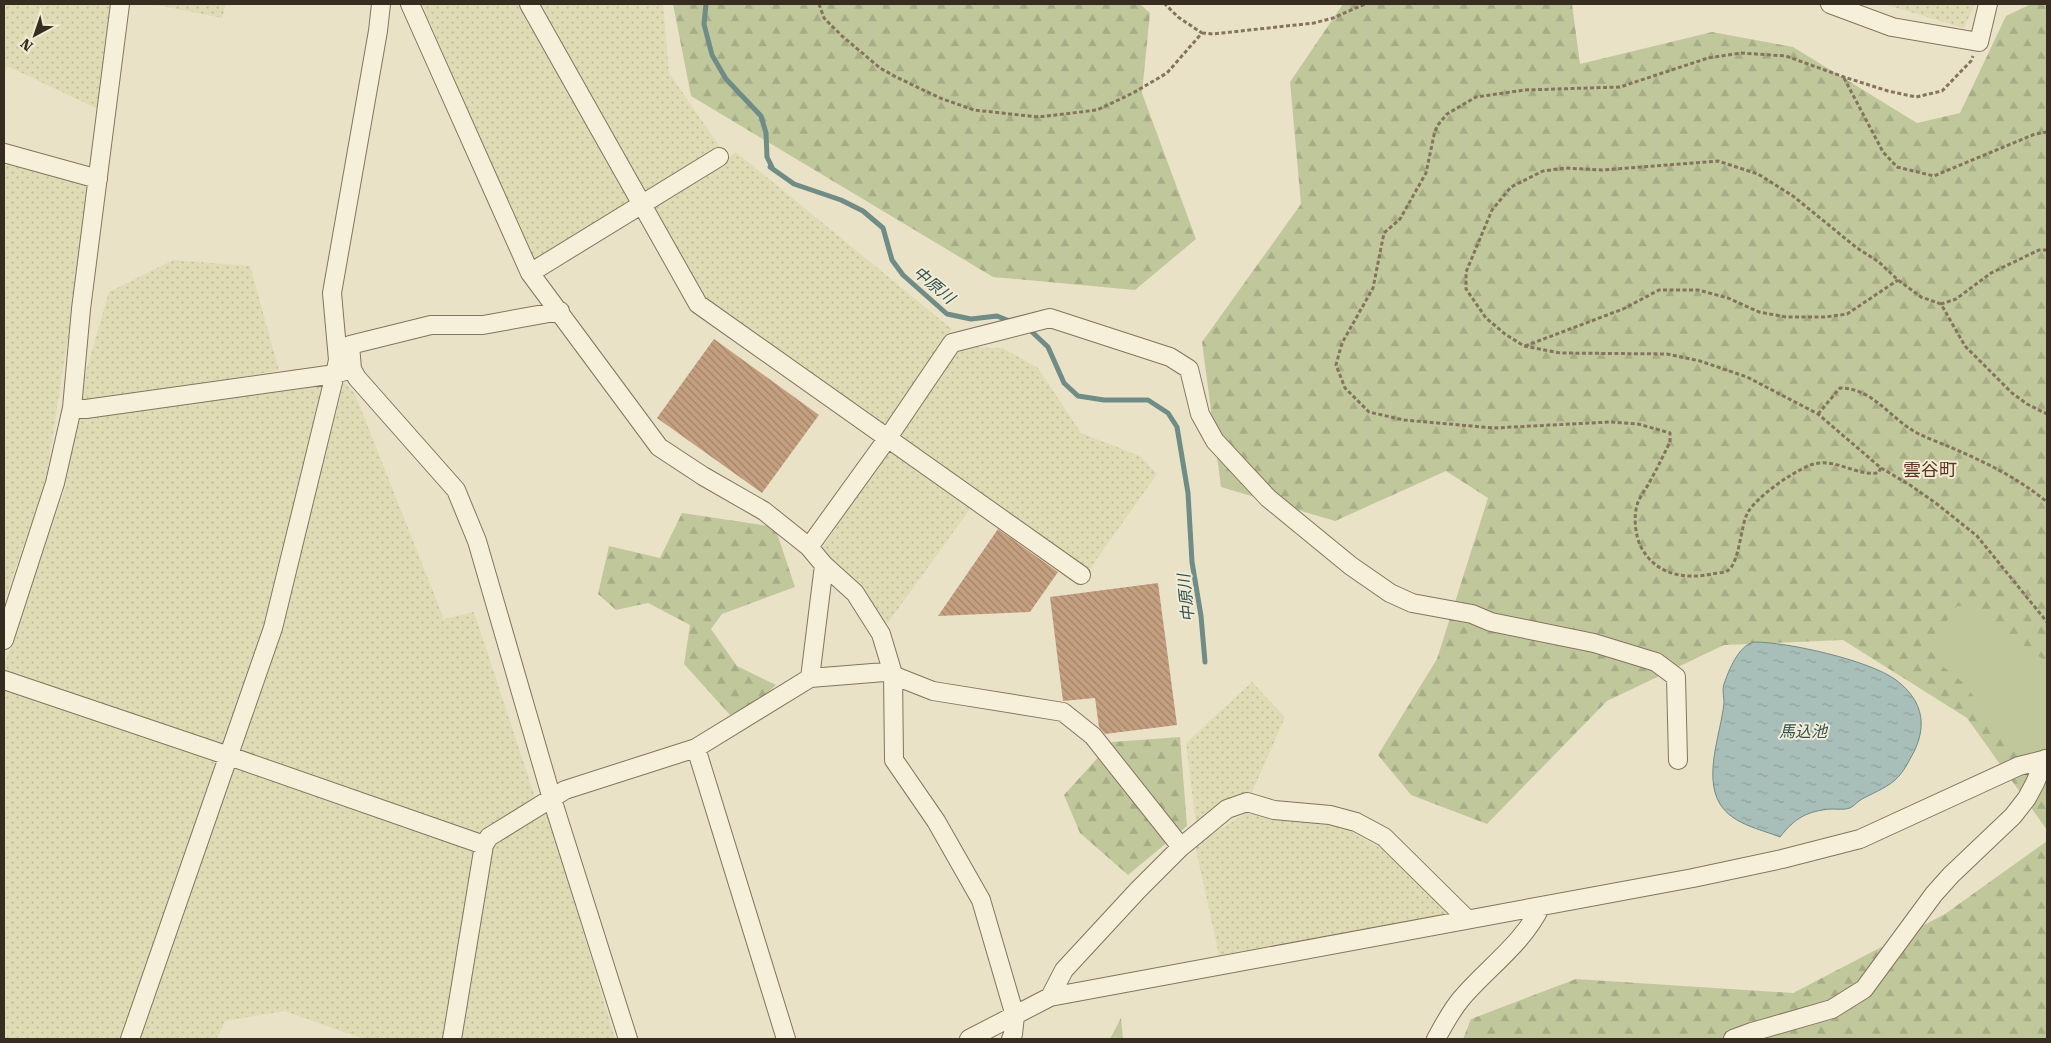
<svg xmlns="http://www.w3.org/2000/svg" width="2051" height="1043" viewBox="0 0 2051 1043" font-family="'Roboto Serif','Noto Sans JP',serif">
  <defs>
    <pattern id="farmland-dots" width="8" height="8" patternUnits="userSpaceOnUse" patternTransform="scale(1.25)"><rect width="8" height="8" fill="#dfdbb5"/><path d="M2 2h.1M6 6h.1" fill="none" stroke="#c0bc9b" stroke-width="1.8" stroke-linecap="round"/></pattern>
    <pattern id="forest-firs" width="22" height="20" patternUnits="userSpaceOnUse" patternTransform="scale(1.25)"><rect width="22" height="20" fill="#c0c89b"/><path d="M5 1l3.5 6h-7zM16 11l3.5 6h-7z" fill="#a6ac85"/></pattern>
    <pattern id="water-ripples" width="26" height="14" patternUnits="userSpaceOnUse" patternTransform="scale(1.25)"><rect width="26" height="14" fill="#a7beb9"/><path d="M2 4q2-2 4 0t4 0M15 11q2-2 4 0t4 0" fill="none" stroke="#90a39f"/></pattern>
    <pattern id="building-back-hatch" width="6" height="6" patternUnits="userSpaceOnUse" patternTransform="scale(1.25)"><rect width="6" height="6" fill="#c5a080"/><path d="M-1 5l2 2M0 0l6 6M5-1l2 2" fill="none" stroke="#a18368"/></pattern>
  </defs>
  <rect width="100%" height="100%" fill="#eae2c7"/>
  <path fill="url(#farmland-dots)" d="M4 4H113L100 110 7 66 4 78Z
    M152 4H226L222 18Z
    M422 4H521L633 203 538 260 532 257Z
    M537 4H663L669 73 720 147 644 195Z
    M1884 4H1975L1964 28Z
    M736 152 952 329 884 428 701 299 649 208Z
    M4 160 91 186 46 480 4 602Z
    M173 260 250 266 279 370 204 385 83 402 79 395 109 292Z
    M956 347 1003 348 1038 368 1081 433 1140 456 1157 474 1089 570 899 436Z
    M344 382 355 394 444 619 474 612 535 797 478 835 239 752 280 630Z
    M329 384 260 644 225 748 4 672V666L66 485 75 417Z
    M889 450 970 509 887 624 822 548Z
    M1252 682 1285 717 1249 799 1196 825 1186 743Z
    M4 687 220 758 125 1039H4Z
    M241 767 470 848 475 858 442 1039H364L284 1011 225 1021 217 1039H137L231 769Z
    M547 810 615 1039H459L489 851 494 844Z
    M1249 811 1335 823 1386 851 1449 914 1219 955 1195 845Z"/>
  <path fill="url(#forest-firs)" d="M673 4H1140L1150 13 1142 93 1196 239 1135 290 993 277 691 96Z
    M1343 4H1572L1580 64 1712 32 1793 47 1917 123 1960 113 2006 16 2031 4H2047V830L1967 718 1843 640 1724 645 1607 701 1487 824 1411 795 1378 755 1437 659 1488 498 1446 471 1335 521 1221 487 1202 342 1301 204 1290 82Z
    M682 513 775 527 795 587 722 614 711 629 737 666 776 685 757 703 730 715 684 664 690 625 648 603 616 610 598 594 609 546 660 558Z
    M1180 737 1187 826 1128 875 1080 833 1064 795 1112 742Z
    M2047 841V1039H1463L1471 1019 1576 979 1793 993 1945 914Z
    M1121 1018 1123 1039H1110Z"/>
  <path fill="#c0c89b" d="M1957 606H1965L1976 612 2044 660 2047 666V750L2028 753 2004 728 1982 709 1965 684 1941 665 1932 643Z"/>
  <path fill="url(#water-ripples)" stroke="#6f8c86" d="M1754 642C1787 642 1869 660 1896 680 1925 702 1928 729 1910 759 1906 767 1901 775 1894 781 1884 789 1873 793 1862 799 1858 801 1854 806 1850 808 1845 810 1836 809 1831 809 1807 811 1795 818 1780 837 1760 829 1732 824 1720 804 1703 776 1721 733 1724 703 1724 697 1722 690 1724 684 1729 670 1738 646 1754 642Z"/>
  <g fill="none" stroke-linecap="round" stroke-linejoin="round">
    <path stroke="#6f8c86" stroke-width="5" d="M706 4 704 24 712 55 726 79 761 116 766 133 767 157 772 167H770L794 184 841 200 863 211 883 228 892 260 903 275 947 314 971 319 997 316 1012 322
      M1026 329 1031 331 1048 347 1064 383 1078 396 1104 400H1148L1168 413 1177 427 1188 493 1192 562 1201 616 1205 662"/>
  </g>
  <path fill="url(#building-back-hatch)" d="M714 339 819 415 762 493 657 418Z
    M998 529 1058 572 1030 612 938 616Z
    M1158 583 1177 725 1105 734 1099 727 1095 698 1063 701 1050 597Z"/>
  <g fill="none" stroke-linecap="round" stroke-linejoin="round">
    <g stroke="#84745e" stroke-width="20">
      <path id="minor" d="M410 4 530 273 659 447 703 476 764 511 809 547 824 565 855 593 881 634 893 674 894 760 936 821 981 900 1015 1016 1013 1034 1011 1039
        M529 4 698 304 1081 575
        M1830 4 1892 27 1979 42 1988 4
        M4 153 98 179
        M530 273 719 157
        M352 369 357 378 456 490 477 541 552 799 628 1039
        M72 408 86 409 335 374 352 369 350 345 431 325H483L560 311
        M809 547 887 439 952 343 1050 318 1170 357 1189 369 1200 414 1215 441 1268 498 1351 566 1390 593 1412 603 1472 614 1491 622 1594 643 1656 662 1676 677 1678 760
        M4 640 55 483 72 408 81 309 120 4
        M810 678 824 565
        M4 680 229 756 484 845
        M696 748 786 1039
        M1050 997 1064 970 1138 890 1181 847 1227 809 1247 802 1274 810 1330 815 1356 822 1384 837 1467 919
        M130 1039 273 628 335 374 338 360 332 293 378 31 381 4
        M452 1039 484 845 489 837 565 790 696 748 810 678 885 672 933 691 1063 712 1093 736 1181 847
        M969 1039 1050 997 1693 878 1782 859 1860 839 2019 766 2047 759
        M1436 1039C1443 1026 1451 1011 1461 999 1487 968 1523 944 1541 906
        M1733 1039 1752 1032 1832 1009 1864 989 1934 894 1951 875 2013 816 2027 798 2035 783 2045 759"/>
    </g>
    <path stroke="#84745e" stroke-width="3" stroke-dasharray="4 2.5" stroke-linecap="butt" d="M819 4 824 18 842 36 880 68 896 77 940 98 974 110 1038 117 1097 110 1133 93 1167 73 1202 33 1178 17 1165 4
      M1202 33 1213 34 1314 23 1333 18 1365 4
      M1844 78 1883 152 1897 167 1934 176 2035 134 2047 132
      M2047 250H2039L1991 273 1956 299 1941 304 1965 346 2012 393 2027 404 2047 414
      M1941 304 1921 297 1898 280 1879 262 1857 248 1793 196 1758 174 1718 161 1602 170 1565 168 1543 171 1511 187 1492 210 1466 272V289L1486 318 1505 334 1524 346 1560 353 1667 354 1700 361 1747 377 1818 414 1881 468 1910 485 1937 504 1977 536 2047 622
      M1525 346 1623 309 1659 290H1698L1728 298 1759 312 1786 317H1825L1847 314 1898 280
      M1818 414 1840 388C1871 388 1888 415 1912 430 1923 437 1938 442 1950 447 1985 462 2018 478 2047 502
      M1881 468 1878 473C1853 476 1833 455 1808 466 1790 474 1759 495 1748 512 1740 526 1740 564 1727 571 1723 573 1716 573 1712 574 1684 580 1655 574 1641 547 1635 535 1633 515 1638 502 1641 495 1646 489 1649 483 1657 469 1663 456 1670 442V433L1638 424 1610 422 1494 428 1404 420 1369 412 1345 388 1336 365 1342 343 1373 288 1384 233 1400 219 1426 173 1434 135 1437 126 1447 114 1476 97 1525 90 1620 87 1708 58 1741 53 1786 56 1844 77 1888 91 1916 97 1942 91 1971 61 1973 56"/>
    <use href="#minor" stroke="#f6efd9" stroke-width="18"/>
  </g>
  <g text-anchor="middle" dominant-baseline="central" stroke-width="4" stroke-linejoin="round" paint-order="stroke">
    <g font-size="16" font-style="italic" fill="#315454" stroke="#f2ecd5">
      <text transform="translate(934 285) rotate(40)">中原川</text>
      <text transform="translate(1186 598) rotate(-96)">中原川</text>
      <text x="1803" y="731">馬込池</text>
    </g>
    <g font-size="18" fill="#5f3323" stroke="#f2ecd5">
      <text x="1930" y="469">雲谷町</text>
    </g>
  </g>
  <rect width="2051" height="1043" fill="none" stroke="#362c20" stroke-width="10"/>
  <g transform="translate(35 35) rotate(220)" stroke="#f2ecd5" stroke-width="4" paint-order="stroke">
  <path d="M0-4L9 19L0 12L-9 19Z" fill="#362c20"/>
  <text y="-8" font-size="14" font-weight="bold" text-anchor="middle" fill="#362c20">N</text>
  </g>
</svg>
